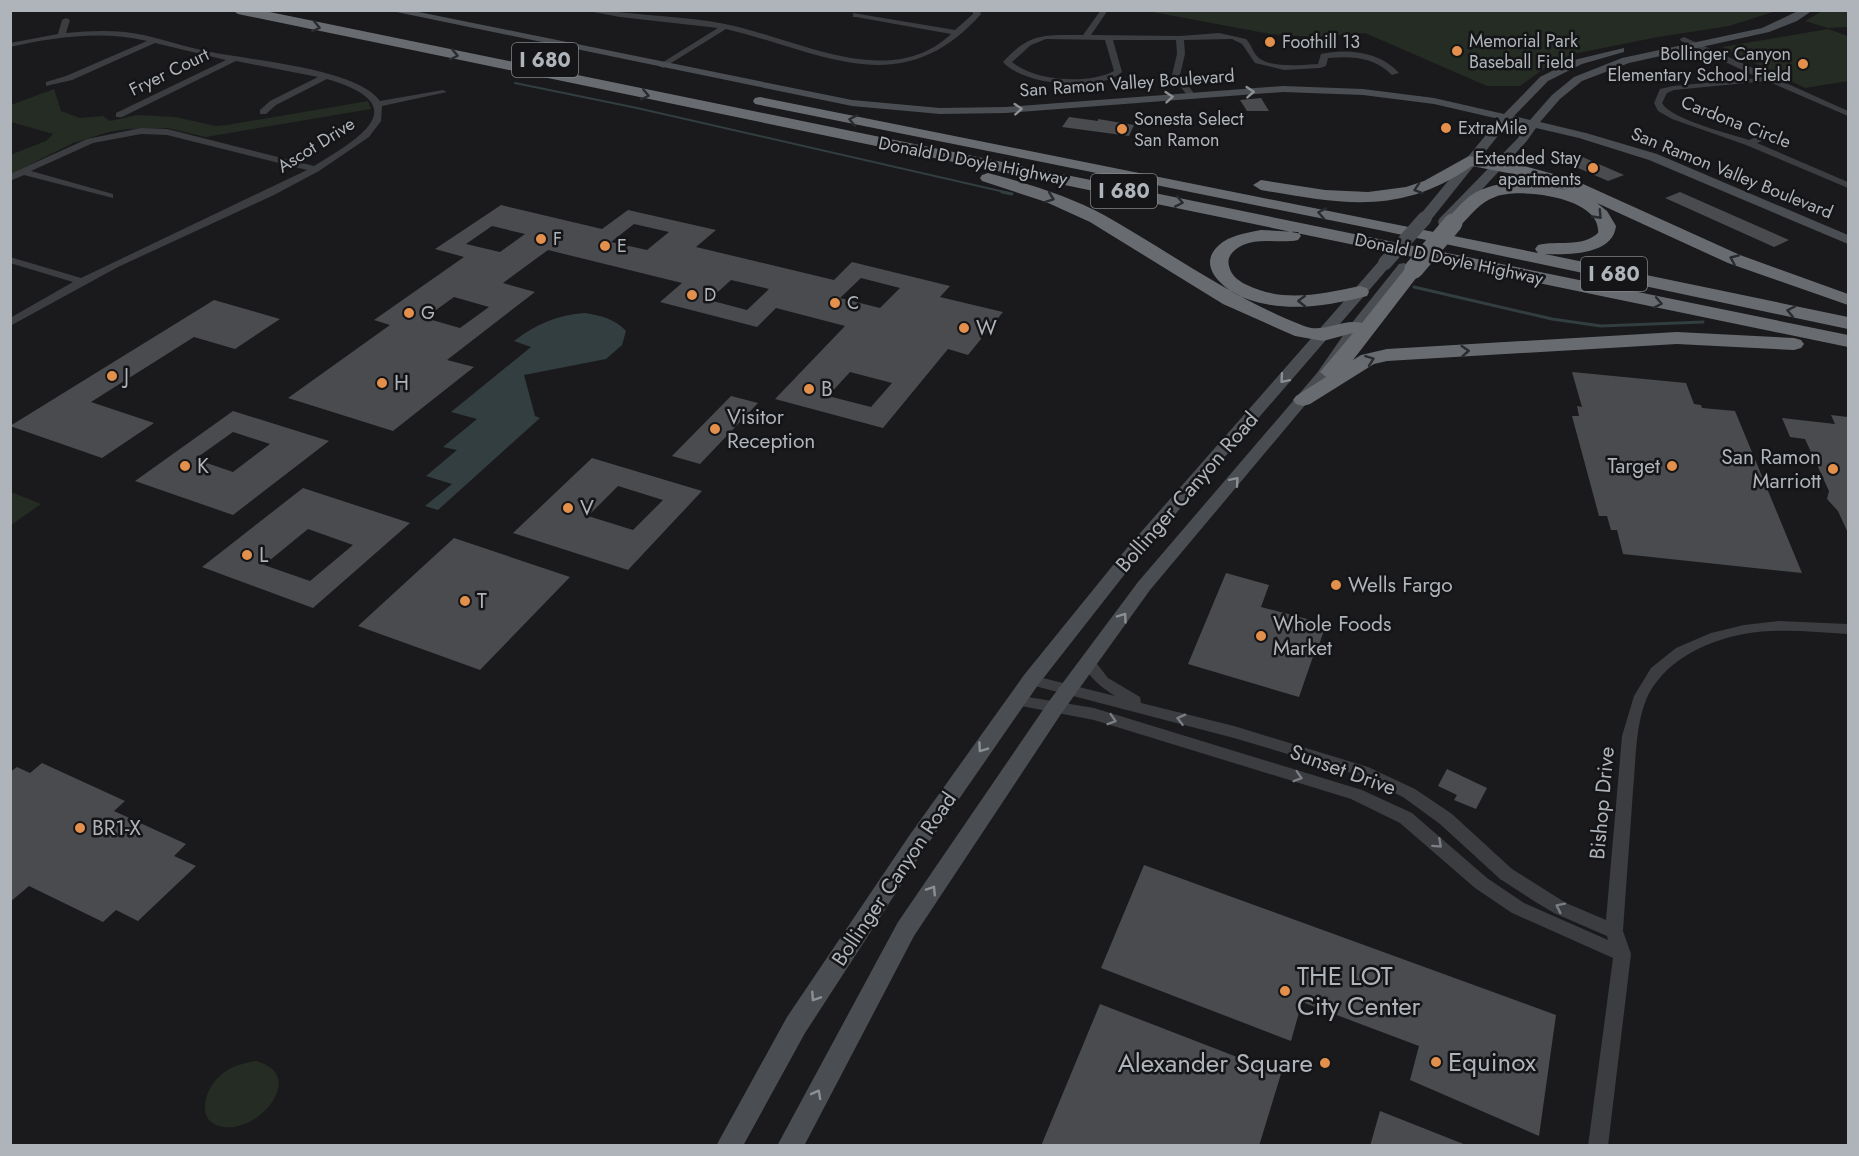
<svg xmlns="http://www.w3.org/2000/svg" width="1859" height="1156" viewBox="0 0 1859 1156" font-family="Jost,sans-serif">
  <rect width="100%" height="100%" fill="#1a1a1c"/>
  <path fill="#252c24" d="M1147 11H1776L1729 26 1658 37 1573 54 1545 68 1520 86H1487L1365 33 1313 37 1270 34Z
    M1822 11H1848V27L1828 28 1805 21Z
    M1828 29 1848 36V81L1805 88 1722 47Z
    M54 89 61 111 80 118 103 116 110 121 137 115 175 117 216 126 227 125 368 101 371 109 206 137 167 128 127 129 109 132 73 143 11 174 10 155 46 141 53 134 11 122V105Z
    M11 492 41 504 11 525Z
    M256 1061C307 1074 261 1132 224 1127 193 1123 205 1087 222 1074 232 1066 243 1063 256 1061Z"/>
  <path fill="#333e41" d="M585 313C601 316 614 318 626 331L622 345 606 359 524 375 535 416 540 418 438 510 425 506 452 484 426 476 457 450 443 447 477 419 451 412 531 347 514 341C536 324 557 315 585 313Z"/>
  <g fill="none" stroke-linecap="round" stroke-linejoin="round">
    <path stroke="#333e41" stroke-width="2" d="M515 83 637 108 1009 193"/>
    <path stroke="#333e41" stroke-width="3" d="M1002 192 1012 194
      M1414 287 1552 319 1601 326 1703 322"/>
  </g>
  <path fill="#494b4e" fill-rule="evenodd" d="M1261 98 1269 111H1247L1240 100Z
    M1069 117 1098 121V119L1134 125 1129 136 1062 127Z
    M1578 155 1624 175 1608 181 1562 161Z
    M1680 192 1789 240 1774 247 1665 198Z
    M501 205 602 229 628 210 716 230 696 247 834 280 852 262 950 286 940 297 1003 312 968 355 948 349 883 428 775 399 845 326 776 308 757 327 660 302 682 283 548 250 503 283 535 292 447 360 474 367 393 431 288 398 390 325 374 320 464 257 435 249ZM634 224 669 232 647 250 611 242ZM492 226 525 234 500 252 466 244ZM861 278 900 288 880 308 840 298ZM731 280 769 289 747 310 709 300ZM454 297 489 307 460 328 425 318ZM850 372 892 383 871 407 828 396Z
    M214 300 280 319 235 349 194 337 91 402 154 423 102 458 10 426Z
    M1572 372 1686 383 1694 404 1701 405 1702 408 1735 411 1802 573 1623 554 1617 530H1611L1607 516H1599L1572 416H1579L1577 406 1582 407Z
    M731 396 758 403 700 464 672 456Z
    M233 411 329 441 233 515 135 481ZM233 432 270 444 233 472 195 459Z
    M1831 415 1848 417V533L1838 511 1827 499 1829 491 1805 439 1790 437 1782 418 1835 424Z
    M592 458 702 491 628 570 513 533ZM618 486 663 500 633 530 588 516Z
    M303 488 410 523 313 608 202 567ZM308 529 353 545 310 581 264 565Z
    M454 538 570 577 480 670 358 626Z
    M1226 573 1269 585 1261 607 1326 624 1318 648H1316L1299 697 1188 664Z
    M42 763 125 801 114 811 186 844 174 856 196 866 138 921 116 910 103 922 29 886 10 902V772L17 767 30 773Z
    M1447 769 1487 788 1476 809 1454 800 1457 795 1438 786Z
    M1144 865 1556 1015 1539 1136 1410 1080 1419 1046 1302 1002 1291 1041 1101 968Z
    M1100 1004 1281 1074 1259 1146H1041Z
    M1380 1111 1466 1145 1465 1146H1370Z"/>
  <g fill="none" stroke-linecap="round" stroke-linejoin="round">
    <path fill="#3b3d41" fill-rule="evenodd" d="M583 10H602C643 16 685 16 725 24 794 37 889 93 951 34L856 17H853V13L955 30 973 14 972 10H980L981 14C901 104 823 52 726 29L663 68 659 66 660 64 718 28 620 17Z
      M1101 10H1108L1091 35 1180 36 1219 33 1246 39C1251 44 1252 50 1256 55 1266 69 1303 65 1318 64L1321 54C1347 48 1381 52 1399 73L1392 75C1374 57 1352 56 1328 58L1326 66 1320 68 1284 70 1255 63 1242 44 1232 39 1184 40 1185 54 1180 75 1196 96 1192 99 1189 98 1172 75 1177 54 1176 40H1113L1122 72C1100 93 1022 85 1003 62 1030 32 1045 35 1083 35ZM1046 39 1105 40 1114 71C1088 85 1034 81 1012 62L1031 45Z
      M66 18 70 20 66 33C86 31 106 30 125 32 153 35 179 46 206 51 246 60 357 68 380 101L443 90 447 92 382 106 381 121 369 137 319 171 274 195 118 267 10 326V318L73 282 10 263V257L81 278 307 170 167 135 141 134 93 143 31 171 113 194V198L24 175 10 181V174L87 139 141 128 167 129 314 166C362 137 415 105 327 79L276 105 266 114H260V110L270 101 318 77 236 61 122 117H116V113L226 60 155 43 72 80 46 86V82L66 76 147 41C102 30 54 37 10 47V43L58 34 62 20Z
      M1684 37 1848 111V116L1767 81 1674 90 1667 93 1662 103C1670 119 1731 134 1749 140L1766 133H1772V137L1757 143 1848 182V188L1746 145 1672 119 1658 111 1654 103 1660 89 1673 86 1759 78 1681 41 1680 39Z
      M1779 621 1848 624V634C1814 632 1779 628 1744 634 1705 641 1662 662 1646 700 1635 728 1636 761 1633 790 1630 837 1626 884 1623 931L1631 954 1608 1146H1588L1613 958 1512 913 1475 888 1400 823 1351 799 1094 720 1016 705 1011 704 1009 700 1011 696 1016 695 1094 708 1362 790 1412 813 1487 878 1524 903 1608 940 1607 936 1554 913 1534 901 1500 879 1440 824 1403 797 1358 775 1234 738 1031 685 1026 684 1024 680 1026 676 1031 675 1115 696C1101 687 1091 679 1082 664L1084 660H1094L1108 678 1140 697 1141 703 1234 726 1368 767 1415 789 1452 814 1512 869 1566 903 1606 920 1622 736 1634 696 1651 668 1676 648 1711 633 1744 625Z"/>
    <path fill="#4a4d51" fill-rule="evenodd" d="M387 10H409L852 100 940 108 1006 107 1283 86 1363 89 1434 98 1504 114 1540 77 1574 60 1624 48V52L1582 64 1548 81 1514 116 1530 120 1552 95 1574 77 1622 58 1762 28 1800 10H1813L1797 21 1769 32 1629 63 1582 81 1560 99 1540 122 1586 133 1657 154 1848 235V244L1649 160 1579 138 1536 128 1526 142 1449 225H1439L1438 222 1439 219 1518 138 1526 126 1509 122 1430 221H1420L1419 218 1420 215 1499 119 1434 104 1363 95 1283 92 1006 113 940 114 852 106Z
      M1385 259 1392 263 1390 266 1139 556 1038 685 925 848 805 1033 743 1146H716L787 1017 909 836 1024 675 1127 548 1380 260Z
      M1404 263 1411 267 1361 330 1327 379 1150 590 1061 714 914 936 804 1146H777L898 922 1047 704 1138 582 1317 373 1351 324 1399 264Z"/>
    <path fill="#686c71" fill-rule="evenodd" d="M232 10H260L1848 335V347L238 14Z
      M760 97 1538 253 1535 249 1538 245C1557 240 1582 248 1598 233 1602 197 1519 187 1495 197 1480 202 1470 216 1459 227H1447L1444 223 1447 219C1454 212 1462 202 1470 196 1498 177 1540 181 1570 191L1518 175 1472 166C1400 216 1342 204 1261 190L1253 185 1261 180 1325 190 1368 192 1406 187 1424 181 1469 156 1520 165 1572 179 1740 255 1848 294V305L1728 263 1597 203 1607 211 1616 226C1613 255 1568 255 1545 254L1848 317V329L1379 230 755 104 753 101 755 98Z
      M988 173C1027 183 1069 196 1104 215 1171 253 1232 298 1304 326 1324 334 1342 318 1362 323L1408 265H1420L1423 269 1420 273 1353 360 1361 355 1387 349 1677 332 1794 338 1801 340 1804 344 1801 348 1794 350 1677 344 1387 361 1374 364 1310 404 1303 406 1296 404 1293 400 1296 396 1326 377 1320 372 1353 333 1323 341 1295 336 1223 304 1090 222 1046 202 982 181 980 178 982 175Z
      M1261 230 1298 232 1301 236 1298 240C1280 244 1261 237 1243 245 1235 249 1226 256 1229 266 1231 275 1238 281 1247 285 1284 303 1321 294 1360 286L1367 288 1369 292 1367 296C1327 306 1287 313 1247 299 1227 292 1195 268 1218 246 1229 235 1247 233 1261 230Z"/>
    <path stroke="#4a4d51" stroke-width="14" d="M1385 263 1425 218"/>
    <path stroke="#686c71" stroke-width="19" d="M1414 269 1453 223"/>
  </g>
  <defs><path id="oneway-chevron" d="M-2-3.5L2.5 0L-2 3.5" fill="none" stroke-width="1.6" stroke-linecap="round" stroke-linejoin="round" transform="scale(1.5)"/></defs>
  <g stroke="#2a2b2e">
    <use href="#oneway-chevron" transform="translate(316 27) rotate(12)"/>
    <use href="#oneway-chevron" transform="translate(454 55) rotate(12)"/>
    <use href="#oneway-chevron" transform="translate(645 95) rotate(12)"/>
    <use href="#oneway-chevron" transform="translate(853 120) rotate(-169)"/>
    <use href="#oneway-chevron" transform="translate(1418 189) rotate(162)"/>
    <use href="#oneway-chevron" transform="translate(1050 198) rotate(21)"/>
    <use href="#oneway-chevron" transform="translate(1179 202) rotate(11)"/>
    <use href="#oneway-chevron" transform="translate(1322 213) rotate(-169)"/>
    <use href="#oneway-chevron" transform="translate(1598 215) rotate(46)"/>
    <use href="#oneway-chevron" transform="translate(1734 259) rotate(-157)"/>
    <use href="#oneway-chevron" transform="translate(1302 301) rotate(180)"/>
    <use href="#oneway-chevron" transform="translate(1658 303) rotate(11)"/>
    <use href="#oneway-chevron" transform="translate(1791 311) rotate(-168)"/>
    <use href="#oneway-chevron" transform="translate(1465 351) rotate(-4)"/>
    <use href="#oneway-chevron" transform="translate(1370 360) rotate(-20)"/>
  </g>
  <g stroke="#8b9095">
    <use href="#oneway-chevron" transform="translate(1250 92) rotate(-4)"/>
    <use href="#oneway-chevron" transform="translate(1169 97) rotate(-5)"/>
    <use href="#oneway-chevron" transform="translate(1018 109) rotate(-4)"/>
    <use href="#oneway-chevron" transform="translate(1284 379) rotate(131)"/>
    <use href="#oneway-chevron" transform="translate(1235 481) rotate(-49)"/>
    <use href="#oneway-chevron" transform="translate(1123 617) rotate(-54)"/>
    <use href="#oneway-chevron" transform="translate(982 748) rotate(125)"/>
    <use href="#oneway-chevron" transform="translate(932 890) rotate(-57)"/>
    <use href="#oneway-chevron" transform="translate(815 997) rotate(123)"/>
    <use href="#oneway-chevron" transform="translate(817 1094) rotate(-62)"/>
  </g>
  <g stroke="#7a7e84">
    <use href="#oneway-chevron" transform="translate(1181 719) rotate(-166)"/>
    <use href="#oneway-chevron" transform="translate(1112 720) rotate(17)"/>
    <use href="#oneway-chevron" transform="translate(1298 777) rotate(17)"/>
    <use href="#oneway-chevron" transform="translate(1438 844) rotate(42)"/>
    <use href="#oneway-chevron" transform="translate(1560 907) rotate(-154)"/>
  </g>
  <g fill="#e3904c" stroke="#151517" stroke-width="2">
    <circle cx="1270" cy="42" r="6"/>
    <circle cx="1457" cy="51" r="6"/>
    <circle cx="1803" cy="64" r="6"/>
    <circle cx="1446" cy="128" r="6"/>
    <circle cx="1122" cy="129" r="6"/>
    <circle cx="1593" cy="168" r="6"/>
    <circle cx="541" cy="239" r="6"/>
    <circle cx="605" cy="246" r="6"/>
    <circle cx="692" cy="295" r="6"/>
    <circle cx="835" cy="303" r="6"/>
    <circle cx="409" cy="313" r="6"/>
    <circle cx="964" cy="328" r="6"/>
    <circle cx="112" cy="376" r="6"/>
    <circle cx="382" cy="383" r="6"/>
    <circle cx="809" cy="389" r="6"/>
    <circle cx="715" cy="429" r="6"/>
    <circle cx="185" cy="466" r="6"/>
    <circle cx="1672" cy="466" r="6"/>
    <circle cx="1833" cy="469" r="6"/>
    <circle cx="568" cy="508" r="6"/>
    <circle cx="247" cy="555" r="6"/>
    <circle cx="1336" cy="585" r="6"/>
    <circle cx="465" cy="601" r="6"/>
    <circle cx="1261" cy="636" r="6"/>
    <circle cx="80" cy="828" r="6"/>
    <circle cx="1285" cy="991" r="6"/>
    <circle cx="1436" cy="1062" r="6"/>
    <circle cx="1325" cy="1063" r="6"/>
  </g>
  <g text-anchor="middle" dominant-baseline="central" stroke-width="5" stroke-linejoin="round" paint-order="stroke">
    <g font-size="18" fill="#aeb4ba" stroke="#151517" text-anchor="start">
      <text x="1469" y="41">Memorial Park<tspan x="1469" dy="21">Baseball Field</tspan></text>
      <text x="1282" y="42">Foothill 13</text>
      <text x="1791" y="54" text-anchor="end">Bollinger Canyon<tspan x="1791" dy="21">Elementary School Field</tspan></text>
      <text x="1134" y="119">Sonesta Select<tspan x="1134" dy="21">San Ramon</tspan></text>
      <text x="1458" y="128">ExtraMile</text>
      <text x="1581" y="158" text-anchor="end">Extended Stay<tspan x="1581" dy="21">apartments</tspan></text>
      <text x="553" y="239">F</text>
      <text x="617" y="246">E</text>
      <text x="704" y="295">D</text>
      <text x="847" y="303">C</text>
      <text x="421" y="313">G</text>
    </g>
    <g font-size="18" fill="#aeb4ba" stroke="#151517">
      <text transform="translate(169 72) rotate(-26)">Fryer Court</text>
      <text transform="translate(1127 83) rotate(-4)">San Ramon Valley Boulevard</text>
      <text transform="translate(1736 122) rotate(21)">Cardona Circle</text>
      <text transform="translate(316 145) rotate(-32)">Ascot Drive</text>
      <text transform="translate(973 161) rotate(11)">Donald D Doyle Highway</text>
      <text transform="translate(1732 173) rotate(22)">San Ramon Valley Boulevard</text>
      <text transform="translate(1449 259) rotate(12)">Donald D Doyle Highway</text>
    </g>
    <g fill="#151517" stroke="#808489" stroke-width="1.5">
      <rect x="512" y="43" width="66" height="34" rx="4.5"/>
      <rect x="1091" y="174" width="66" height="34" rx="4.5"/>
      <rect x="1581" y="257" width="66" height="34" rx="4.5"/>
    </g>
    <g font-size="20" font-weight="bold" fill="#aeb4ba">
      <text x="545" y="60">I 680</text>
      <text x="1124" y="191">I 680</text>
      <text x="1614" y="274">I 680</text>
    </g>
    <g font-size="21" fill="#aeb4ba" stroke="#151517" text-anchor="start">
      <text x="976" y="328">W</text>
      <text x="124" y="376">J</text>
      <text x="394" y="383">H</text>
      <text x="821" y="389">B</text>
      <text x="727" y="417">Visitor<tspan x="727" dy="24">Reception</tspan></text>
      <text x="1821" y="457" text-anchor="end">San Ramon<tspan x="1821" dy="24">Marriott</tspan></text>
      <text x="197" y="466">K</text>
      <text x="1660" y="466" text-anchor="end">Target</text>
      <text x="580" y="508">V</text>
      <text x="259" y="555">L</text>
      <text x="1348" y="585">Wells Fargo</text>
      <text x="477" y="601">T</text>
      <text x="1273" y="624">Whole Foods<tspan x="1273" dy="24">Market</tspan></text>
      <text x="92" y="828">BR1-X</text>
    </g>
    <g font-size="21" fill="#aeb4ba" stroke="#151517">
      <text transform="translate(1187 492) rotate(-49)">Bollinger Canyon Road</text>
      <text transform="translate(1343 770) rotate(20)">Sunset Drive</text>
      <text transform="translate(1602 803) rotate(-85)">Bishop Drive</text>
      <text transform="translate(894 879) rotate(-56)">Bollinger Canyon Road</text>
    </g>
    <g font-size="26" fill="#aeb4ba" stroke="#151517" text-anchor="start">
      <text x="1297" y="976">THE LOT<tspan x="1297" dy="30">City Center</tspan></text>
      <text x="1448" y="1062">Equinox</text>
      <text x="1313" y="1063" text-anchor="end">Alexander Square</text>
    </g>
  </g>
  <rect width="1859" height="1156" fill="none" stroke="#aeb4ba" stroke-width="24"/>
</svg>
